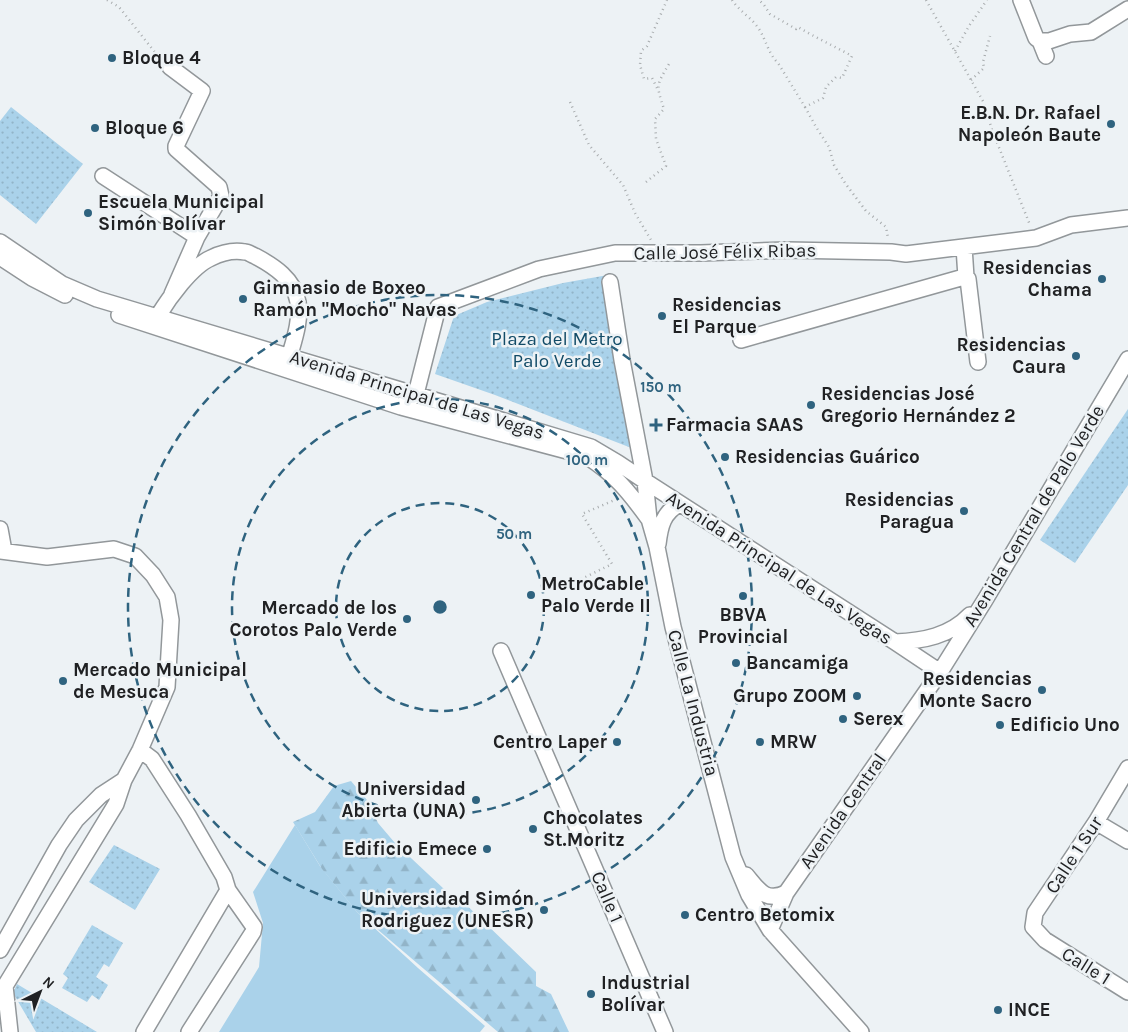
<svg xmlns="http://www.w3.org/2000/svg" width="1128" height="1032" viewBox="0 0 1128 1032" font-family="Karla,sans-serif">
  <defs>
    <pattern id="forest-firs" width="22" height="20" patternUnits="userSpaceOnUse" patternTransform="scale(1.25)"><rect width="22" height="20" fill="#aad2ea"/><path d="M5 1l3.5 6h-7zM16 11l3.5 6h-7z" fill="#92b4c8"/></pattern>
    <pattern id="park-dots" width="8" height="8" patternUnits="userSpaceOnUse" patternTransform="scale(1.25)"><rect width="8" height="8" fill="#aad2ea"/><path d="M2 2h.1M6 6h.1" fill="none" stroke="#92b4c8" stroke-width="1.8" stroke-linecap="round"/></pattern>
  </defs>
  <rect width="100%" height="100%" fill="#edf2f5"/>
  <path fill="#aad2ea" d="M295 825 320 866 357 912 418 968 485 1026 480 1032H219L259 967 263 923 253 892Z"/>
  <path fill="url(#forest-firs)" d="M351 781 367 800 378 823 395 843 444 889 442 896 456 895 536 972V986L551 994 569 1032H498L357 912 322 869 293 822 315 812 334 786Z"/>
  <path fill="url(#park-dots)" d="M11 107 83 164 36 224 0 195V121Z
    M608 275 634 449 495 395 435 374 454 316 487 302 563 283Z
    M1128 409V485L1075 563 1040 540Z
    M114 845 160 869 135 910 89 882Z
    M92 925 123 943 109 967 104 964 96 977 108 985 99 1000 92 995 87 1002 62 988 68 978 63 974Z
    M17 984 97 1032H36L13 993Z"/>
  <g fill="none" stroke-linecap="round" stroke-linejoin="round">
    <g stroke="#92979a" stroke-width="18">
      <path id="minor" d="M1021 0 1036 38 1040 41 1046 56
        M1040 41H1049L1070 34 1091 32 1128 9
        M170 67 202 91 176 146V149L219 187 221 196 197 237 172 294
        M103 176 197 237
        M0 242 62 284 97 299 591 447 618 463 645 481 895 642 940 672
        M964 247 966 277
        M0 257 32 278 65 295
        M610 282 622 360 645 481 649 519 657 547 673 627 733 857 749 895 770 930 861 1032
        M119 315 401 407 586 456C614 473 629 492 648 518
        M158 316C169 298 192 266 211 258 221 253 234 250 245 252 248 252 252 255 255 256 274 266 294 279 298 302 301 321 294 340 289 358
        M741 340 964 277 968 279 978 362
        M401 407 416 394 438 307 539 269 615 253H701L787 250 891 252 906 254 1036 238 1071 225 1128 218
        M0 529 4 551
        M658 544C660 527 663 512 680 504
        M0 551 47 557 114 549 135 556 153 575 167 597 171 620 167 687 140 750 124 780 116 804 5 986 10 1032
        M895 642C923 641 950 636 970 615
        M501 651 665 1032
        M140 750 152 759 188 815 224 877 228 890 144 1032
        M1128 768 1096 822 1035 913 1033 927 1045 940 1128 992
        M1096 822 1128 841
        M746 875C758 889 765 903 786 893
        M770 930 786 893 940 672 985 600 1128 359
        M0 950 59 845 76 820 101 795 124 780
        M189 1032 253 932 254 927 228 890"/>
    </g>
    <path stroke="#a8acae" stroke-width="2.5" stroke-dasharray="1 4" stroke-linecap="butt" d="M107 0 119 7 161 60
      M732 0C739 11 752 18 759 29 766 40 768 53 778 63L805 107 823 98 826 87 836 77 842 78 852 56C834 46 816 38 798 27L796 29 770 14 764 5 759 0
      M926 0 984 103 992 130 1030 225
      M955 51 969 26 987 0
      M971 80 984 68 983 62 990 36
      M657 88 652 78 644 79 640 65 641 51 647 46 667 0
      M570 102 589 145 623 185 635 213 651 240
      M805 107 816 127 829 147 834 165 845 183 866 211 886 227 888 238
      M646 182 666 166 656 139 655 119 664 109C656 85 656 86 669 64
      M563 588 612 564 582 514 617 499"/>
    <use href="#minor" stroke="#fff" stroke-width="15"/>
  </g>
  <g fill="none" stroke="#2f637f" stroke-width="2.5" stroke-dasharray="9 6">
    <circle cx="440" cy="607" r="104"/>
    <circle cx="440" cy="607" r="208"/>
    <circle cx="440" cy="607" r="312"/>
  </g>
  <g fill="#2f637f" stroke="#edf2f5" stroke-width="2">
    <circle cx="112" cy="58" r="5"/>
    <circle cx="1111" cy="124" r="5"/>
    <circle cx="95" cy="128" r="5"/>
    <circle cx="88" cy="213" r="5"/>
    <circle cx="1102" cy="279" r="5"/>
    <circle cx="243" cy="299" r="5"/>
    <circle cx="662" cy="316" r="5"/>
    <circle cx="1076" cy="356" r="5"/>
    <circle cx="811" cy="405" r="5"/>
    <path d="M653.5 417.5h5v5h5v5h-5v5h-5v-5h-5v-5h5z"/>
    <circle cx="725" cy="457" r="5"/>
    <circle cx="964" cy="511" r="5"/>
    <circle cx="531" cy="595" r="5"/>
    <circle cx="743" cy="596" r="5"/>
    <circle cx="407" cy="619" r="5"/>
    <circle cx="736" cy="663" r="5"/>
    <circle cx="63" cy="681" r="5"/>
    <circle cx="1042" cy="690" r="5"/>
    <circle cx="857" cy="696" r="5"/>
    <circle cx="843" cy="719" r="5"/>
    <circle cx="1000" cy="725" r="5"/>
    <circle cx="617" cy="742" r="5"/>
    <circle cx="760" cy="742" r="5"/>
    <circle cx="476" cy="800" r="5"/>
    <circle cx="533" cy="829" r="5"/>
    <circle cx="487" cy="849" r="5"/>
    <circle cx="544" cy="910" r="5"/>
    <circle cx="685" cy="915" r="5"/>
    <circle cx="591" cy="994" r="5"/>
    <circle cx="998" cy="1010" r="5"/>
  </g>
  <g text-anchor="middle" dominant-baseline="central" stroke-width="5" stroke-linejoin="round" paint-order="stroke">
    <g font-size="19" font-weight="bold" fill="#202123" stroke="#edf2f5" text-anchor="start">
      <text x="122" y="58">Bloque 4</text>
      <text x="1101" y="113" text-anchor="end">E.B.N. Dr. Rafael<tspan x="1101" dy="22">Napoleón Baute</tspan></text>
      <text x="105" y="128">Bloque 6</text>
      <text x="98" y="202">Escuela Municipal<tspan x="98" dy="22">Simón Bolívar</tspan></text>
      <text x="1092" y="268" text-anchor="end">Residencias<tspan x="1092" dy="22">Chama</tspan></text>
      <text x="253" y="288">Gimnasio de Boxeo<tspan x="253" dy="22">Ramón "Mocho" Navas</tspan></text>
      <text x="672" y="305">Residencias<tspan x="672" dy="22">El Parque</tspan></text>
      <text x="1066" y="345" text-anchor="end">Residencias<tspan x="1066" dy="22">Caura</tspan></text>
      <text x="821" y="394">Residencias José<tspan x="821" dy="22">Gregorio Hernández 2</tspan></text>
      <text x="666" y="425">Farmacia SAAS</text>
      <text x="735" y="457">Residencias Guárico</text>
      <text x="954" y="500" text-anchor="end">Residencias<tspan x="954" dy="22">Paragua</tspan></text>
      <text x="541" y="584">MetroCable<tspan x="541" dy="22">Palo Verde II</tspan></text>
      <text x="397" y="608" text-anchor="end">Mercado de los<tspan x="397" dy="22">Corotos Palo Verde</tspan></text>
      <text x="743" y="615" text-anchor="middle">BBVA<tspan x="743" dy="22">Provincial</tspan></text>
      <text x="746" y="663">Bancamiga</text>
      <text x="73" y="670">Mercado Municipal<tspan x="73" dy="22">de Mesuca</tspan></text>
      <text x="1032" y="679" text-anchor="end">Residencias<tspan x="1032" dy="22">Monte Sacro</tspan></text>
      <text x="847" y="696" text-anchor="end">Grupo ZOOM</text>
      <text x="853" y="719">Serex</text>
      <text x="1010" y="725">Edificio Uno</text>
      <text x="607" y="742" text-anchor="end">Centro Laper</text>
      <text x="770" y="742">MRW</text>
      <text x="466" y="789" text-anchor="end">Universidad<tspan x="466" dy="22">Abierta (UNA)</tspan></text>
      <text x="543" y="818">Chocolates<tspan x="543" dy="22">St.Moritz</tspan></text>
      <text x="477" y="849" text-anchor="end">Edificio Emece</text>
      <text x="534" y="899" text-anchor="end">Universidad Simón<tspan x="534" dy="22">Rodriguez (UNESR)</tspan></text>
      <text x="695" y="915">Centro Betomix</text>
      <text x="601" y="983">Industrial<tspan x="601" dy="22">Bolívar</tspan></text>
      <text x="1008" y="1010">INCE</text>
    </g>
    <g font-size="19" fill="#202123" stroke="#edf2f5">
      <text transform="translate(725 252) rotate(-1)">Calle José Félix Ribas</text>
      <text transform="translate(417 395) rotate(17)">Avenida Principal de Las Vegas</text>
      <text transform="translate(1034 516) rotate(-59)">Avenida Central de Palo Verde</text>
      <text transform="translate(779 568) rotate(33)">Avenida Principal de Las Vegas</text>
      <text transform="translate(693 703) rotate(75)">Calle La Industria</text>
      <text transform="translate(843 811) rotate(-55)">Avenida Central</text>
      <text transform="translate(1074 855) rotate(-57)">Calle 1 Sur</text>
      <text transform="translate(607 897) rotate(67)">Calle 1</text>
      <text transform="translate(1086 966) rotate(32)">Calle 1</text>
    </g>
    <g font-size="19" fill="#124b67" stroke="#edf2f5">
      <text x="557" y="339">Plaza del Metro<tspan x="557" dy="22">Palo Verde</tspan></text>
    </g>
  </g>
  <circle cx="440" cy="607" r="8" fill="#2f637f" stroke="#edf2f5" stroke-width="2.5"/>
  <g font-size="15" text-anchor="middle" font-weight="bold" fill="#2f637f" stroke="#edf2f5" stroke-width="5" stroke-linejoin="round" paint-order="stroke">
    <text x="661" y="392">150 m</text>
    <text x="587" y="465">100 m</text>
    <text x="514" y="539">50 m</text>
  </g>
  <g transform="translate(40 992) rotate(42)" stroke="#edf2f5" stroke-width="4" paint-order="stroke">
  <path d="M0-4L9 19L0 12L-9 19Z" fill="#202123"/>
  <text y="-8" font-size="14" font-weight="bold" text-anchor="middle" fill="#202123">N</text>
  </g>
</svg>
